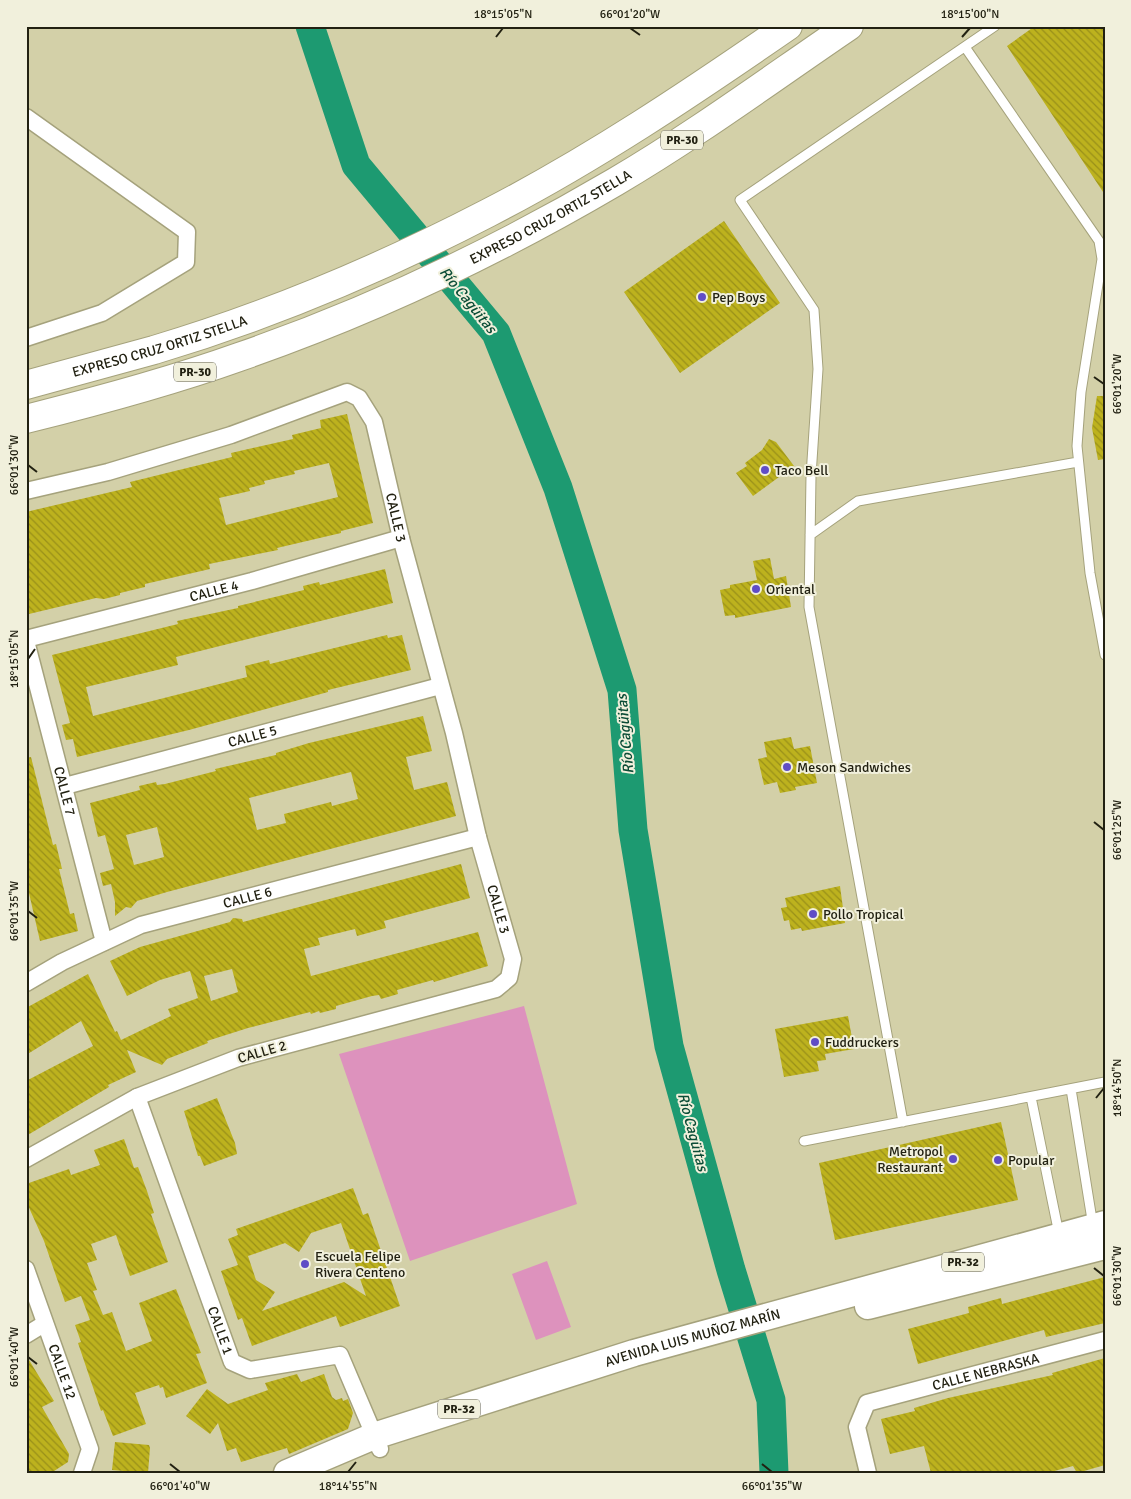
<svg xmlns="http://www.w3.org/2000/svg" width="1131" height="1499" viewBox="0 0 1131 1499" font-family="Signika,sans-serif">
  <defs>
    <pattern id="building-back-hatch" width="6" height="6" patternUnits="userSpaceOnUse" patternTransform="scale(1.25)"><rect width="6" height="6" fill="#bdb21e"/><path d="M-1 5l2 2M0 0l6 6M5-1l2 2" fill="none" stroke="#999019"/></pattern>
  </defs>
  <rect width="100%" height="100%" fill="#d3d0a8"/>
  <path fill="#dd92bd" d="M524 1006 577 1204 410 1261 339 1054Z
    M547 1261 571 1327 536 1340 512 1274Z"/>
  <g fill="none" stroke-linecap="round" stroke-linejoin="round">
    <path stroke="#1d9a71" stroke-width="29" d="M310 26 356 165 496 333 558 488 622 690 633 830 669 1046 731 1270 771 1400 774 1473"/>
  </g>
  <path fill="url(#building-back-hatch)" fill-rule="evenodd" d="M1035 26H1105V195L1007 46Z
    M724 221 780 303 680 373 624 292Z
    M1097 396H1105V459L1098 460 1092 428Z
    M347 414 373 523 341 531V533L277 548 278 550 209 564 210 569 145 584V587L120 593V595L104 599 96 598 29 614 26 603V512L132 487 130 482 232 457 231 453 293 439 292 435 321 428 320 420ZM329 463 338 497 226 525 219 498 250 491 249 488 265 484 264 481 295 474 294 471Z
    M769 439 776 442 794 466 753 496 736 473 747 466 745 463 762 450Z
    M770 558 774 579 786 576 791 607 735 618V615L725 616 720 590 730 588V585L757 580 753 561Z
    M385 569 393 603 176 657 178 665 86 687 93 716 247 677 245 666 269 660 270 664 387 635 388 638 402 635 411 670 328 690V692L189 730 77 757 73 739 66 740 62 725 70 723 52 655 178 624 177 621 238 608V606L304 590 303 586 319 582 320 585Z
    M423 716 432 751 406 757 414 790 447 782 456 816 167 892 137 901 131 908 126 907 115 916V902L111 884 103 886 100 873 114 869 105 835 98 837 90 803 140 790 139 786 156 782 157 785 165 784 216 771 215 769 276 755V753L309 743ZM351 772 358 799 332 806 331 802 284 814 286 823 257 830 249 798ZM157 827 164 857 134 865 126 835Z
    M791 737 794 749 810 746 817 783 795 787 796 790 780 793 777 782 764 785 758 759 767 757 764 742Z
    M31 757 53 845 56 844 62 869H59L70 914 74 913 78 931 40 941 26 880V758Z
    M461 864 470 898 384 921 386 928 357 936 355 929 318 938 320 945 304 949 311 976 478 932 488 966 434 982 433 980 397 990 398 994 381 999 379 995 372 996 336 1006V1009L320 1013 319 1011 311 1014 310 1012 248 1028 207 1041 208 1043 167 1059 162 1065 127 1050 136 1072 108 1085 109 1087 26 1136V1081L93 1046 81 1021 26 1055V1008L88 974 115 1032 117 1031 121 1040 171 1016 168 1009 198 998 190 971 160 980 127 996 110 961 140 947 230 922 233 918 242 919 243 922ZM232 969 238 992 211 1001 204 976Z
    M840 886 845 923 802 931 801 928 791 930 789 920 784 921 781 908 787 907 785 898Z
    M848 1016 854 1049 825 1054 826 1060 817 1061 819 1071 784 1077 775 1029Z
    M217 1098 235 1143 237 1154 204 1166 200 1156H198L184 1111Z
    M1001 1122 1018 1200 835 1240 819 1163Z
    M124 1139 134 1168 138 1167 147 1191 154 1213 151 1214 168 1262 130 1276 116 1235 91 1244 97 1260 87 1263 97 1290 93 1291 103 1315 112 1312 126 1351 152 1341 139 1303 176 1289 201 1353 196 1354 207 1383 166 1398 163 1387 160 1388 159 1385 135 1393 146 1424 113 1436 103 1410 101 1411 78 1343 81 1342 75 1325 90 1320 81 1296 65 1302 44 1241 26 1201V1184L69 1169 71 1175 100 1165 94 1150Z
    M353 1188 363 1215 368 1213 400 1306 340 1327 336 1316 252 1346 242 1318 238 1320 221 1271 238 1265 228 1239 238 1235 236 1229ZM341 1223 366 1296 344 1282 262 1311 275 1292 256 1280 248 1256 285 1243 299 1252 311 1233Z
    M1105 1277V1323L1046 1337 1044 1330 918 1364 908 1329 969 1313 968 1307 1001 1298 1002 1304Z
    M26 1355 54 1401 42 1407 69 1454 68 1462 51 1473H26Z
    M1105 1358V1465L1077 1473 1073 1466 1047 1473H931L924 1446 890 1454 881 1419 915 1411 914 1408 948 1398 1053 1375 1052 1373Z
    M297 1374 301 1382 324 1374 332 1397 336 1400 342 1398 343 1401 348 1399 353 1413 348 1429 289 1454 287 1448 241 1462 236 1448 227 1451 218 1423 210 1434 186 1416 207 1389 228 1404 268 1390 265 1383Z
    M115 1442 149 1445 150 1448 148 1473 112 1470Z"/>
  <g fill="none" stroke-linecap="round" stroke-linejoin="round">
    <g stroke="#a5a27c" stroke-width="11">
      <path id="service" d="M965 47 1099 241 1102 259 1081 392 1077 446 1090 573 1105 655
        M810 535 858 501 1078 462
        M1071 1089 1093 1226
        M1031 1097 1059 1234
        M903 1122 809 607 811 476 818 369 814 310 740 200 995 26
        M804 1141 1105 1082"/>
    </g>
    <g stroke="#a5a27c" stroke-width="19">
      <g id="minor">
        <path d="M26 117 187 232 186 262 102 313 26 338"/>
        <path id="s1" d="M26 491 108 472 231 435 347 392 359 398 374 422 401 538 454 733 478 837 513 959 509 978 496 989 238 1058 137 1097 26 1159"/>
        <path id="s2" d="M26 639 252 581 401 538"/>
        <path id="s3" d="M26 641 104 942"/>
        <path id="s4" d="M65 786 440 686"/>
        <path id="s5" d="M26 983 62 962 141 925 478 837"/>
        <path id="s6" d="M137 1097 232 1362 250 1370 340 1355 380 1449"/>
        <path id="s7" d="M26 1269 90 1449 82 1473"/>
        <path d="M26 1335 44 1324"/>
        <path id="s8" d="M868 1473 857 1427 867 1403 1105 1340"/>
      </g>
    </g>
    <g stroke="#a5a27c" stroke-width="29">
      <g id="primary">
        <path d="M868 1306 1105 1246"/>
        <path id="s9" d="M287 1473 374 1436 634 1353 1105 1224"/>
      </g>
    </g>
    <g stroke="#a5a27c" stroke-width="30">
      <g id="motorway">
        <path id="s10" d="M26 385C69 373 111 362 154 350 268 316 382 268 488 213 593 159 691 93 788 26"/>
        <path id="s11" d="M26 419C98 401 169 382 239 357 369 312 496 252 615 182 695 135 771 79 849 26"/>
      </g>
    </g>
    <use href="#service" stroke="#fff" stroke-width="9"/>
    <use href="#minor" stroke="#fff" stroke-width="16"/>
    <use href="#primary" stroke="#fff" stroke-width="26"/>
    <use href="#motorway" stroke="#fff" stroke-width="28"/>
  </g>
  <path fill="none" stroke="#222112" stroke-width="2" d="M630 28 640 35M496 37 503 28M962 37 970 28M1094 377 1104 384M28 465 37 472M28 659 35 649M1094 822 1104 830M28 911 37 918M1096 1098 1104 1088M1094 1268 1104 1276M28 1357 37 1364M170 1464 180 1472M762 1464 772 1472M348 1472 356 1462"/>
  <g fill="#604dc6" stroke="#f1f0dc" stroke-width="2">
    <circle cx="702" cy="297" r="5"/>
    <circle cx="765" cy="470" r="5"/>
    <circle cx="756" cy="589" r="5"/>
    <circle cx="787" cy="767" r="5"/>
    <circle cx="813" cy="914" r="5"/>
    <circle cx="815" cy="1042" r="5"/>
    <circle cx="953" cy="1159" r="5"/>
    <circle cx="998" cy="1160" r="5"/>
    <circle cx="305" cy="1264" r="5"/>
  </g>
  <g text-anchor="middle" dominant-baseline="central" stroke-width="4" stroke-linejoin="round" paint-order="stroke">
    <g fill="#f1f0dc" stroke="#605f4f" stroke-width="1">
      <rect x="661" y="130.5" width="42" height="19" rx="4"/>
      <rect x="174" y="362.5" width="42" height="19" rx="4"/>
      <rect x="942" y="1252.5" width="42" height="19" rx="4"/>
      <rect x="438" y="1399.5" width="42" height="19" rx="4"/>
    </g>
    <g font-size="12" font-weight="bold" fill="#222112">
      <text x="682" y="140">PR-30</text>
      <text x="195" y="372">PR-30</text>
      <text x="963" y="1262">PR-32</text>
      <text x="459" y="1409">PR-32</text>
    </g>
    <g font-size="14" fill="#222112" stroke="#f1f0dc">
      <text stroke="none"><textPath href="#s11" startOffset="564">EXPRESO CRUZ ORTIZ STELLA</textPath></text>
      <text stroke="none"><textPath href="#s10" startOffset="139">EXPRESO CRUZ ORTIZ STELLA</textPath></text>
      <text stroke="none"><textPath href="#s1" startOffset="476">CALLE 3</textPath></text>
      <text stroke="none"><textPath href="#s2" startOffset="194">CALLE 4</textPath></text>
      <text stroke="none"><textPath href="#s4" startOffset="194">CALLE 5</textPath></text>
      <text stroke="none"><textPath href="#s3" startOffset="155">CALLE 7</textPath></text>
      <text stroke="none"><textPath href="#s5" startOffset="239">CALLE 6</textPath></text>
      <text stroke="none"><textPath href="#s1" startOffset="881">CALLE 3</textPath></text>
      <text transform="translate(262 1052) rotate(-16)">CALLE 2</text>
      <text stroke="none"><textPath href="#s6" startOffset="248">CALLE 1</textPath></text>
      <text stroke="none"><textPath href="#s9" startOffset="428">AVENIDA LUIS MUÑOZ MARÍN</textPath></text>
      <text stroke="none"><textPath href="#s7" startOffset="109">CALLE 12</textPath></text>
      <text stroke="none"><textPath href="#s8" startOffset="196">CALLE NEBRASKA</textPath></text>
    </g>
    <g font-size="14" fill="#222112" stroke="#f1f0dc" text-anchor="start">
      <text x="712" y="297">Pep Boys</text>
      <text x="775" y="470">Taco Bell</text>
      <text x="766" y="589">Oriental</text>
      <text x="797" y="767">Meson Sandwiches</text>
      <text x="823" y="914">Pollo Tropical</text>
      <text x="825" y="1042">Fuddruckers</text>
      <text x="943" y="1151" text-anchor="end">Metropol<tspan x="943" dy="16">Restaurant</tspan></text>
      <text x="1008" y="1160">Popular</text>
      <text x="315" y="1256">Escuela Felipe<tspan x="315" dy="16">Rivera Centeno</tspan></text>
    </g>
    <g font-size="15" font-style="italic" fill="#0b4c36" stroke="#f1f0dc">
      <text transform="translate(468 300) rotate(51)">Río Cagüitas</text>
      <text transform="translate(625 734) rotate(-95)">Río Cagüitas</text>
      <text transform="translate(693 1132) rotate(75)">Río Cagüitas</text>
    </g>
  </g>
  <rect width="1131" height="1499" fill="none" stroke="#f1f0dc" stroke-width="55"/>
  <rect x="28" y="28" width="1076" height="1444" fill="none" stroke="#222112" stroke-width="2"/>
  <g font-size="12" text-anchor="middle" fill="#222112">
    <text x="503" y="18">18°15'05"N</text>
    <text x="630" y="18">66°01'20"W</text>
    <text x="970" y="18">18°15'00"N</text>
    <text transform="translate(1117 384) rotate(-90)" y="4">66°01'20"W</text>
    <text transform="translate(14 465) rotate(-90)" y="4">66°01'30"W</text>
    <text transform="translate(14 659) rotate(-90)" y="4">18°15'05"N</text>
    <text transform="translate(1117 830) rotate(-90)" y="4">66°01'25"W</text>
    <text transform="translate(14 911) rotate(-90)" y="4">66°01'35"W</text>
    <text transform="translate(1117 1088) rotate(-90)" y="4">18°14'50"N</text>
    <text transform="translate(1117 1276) rotate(-90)" y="4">66°01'30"W</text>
    <text transform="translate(14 1357) rotate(-90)" y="4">66°01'40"W</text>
    <text x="180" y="1490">66°01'40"W</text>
    <text x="348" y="1490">18°14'55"N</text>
    <text x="772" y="1490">66°01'35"W</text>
  </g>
</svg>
